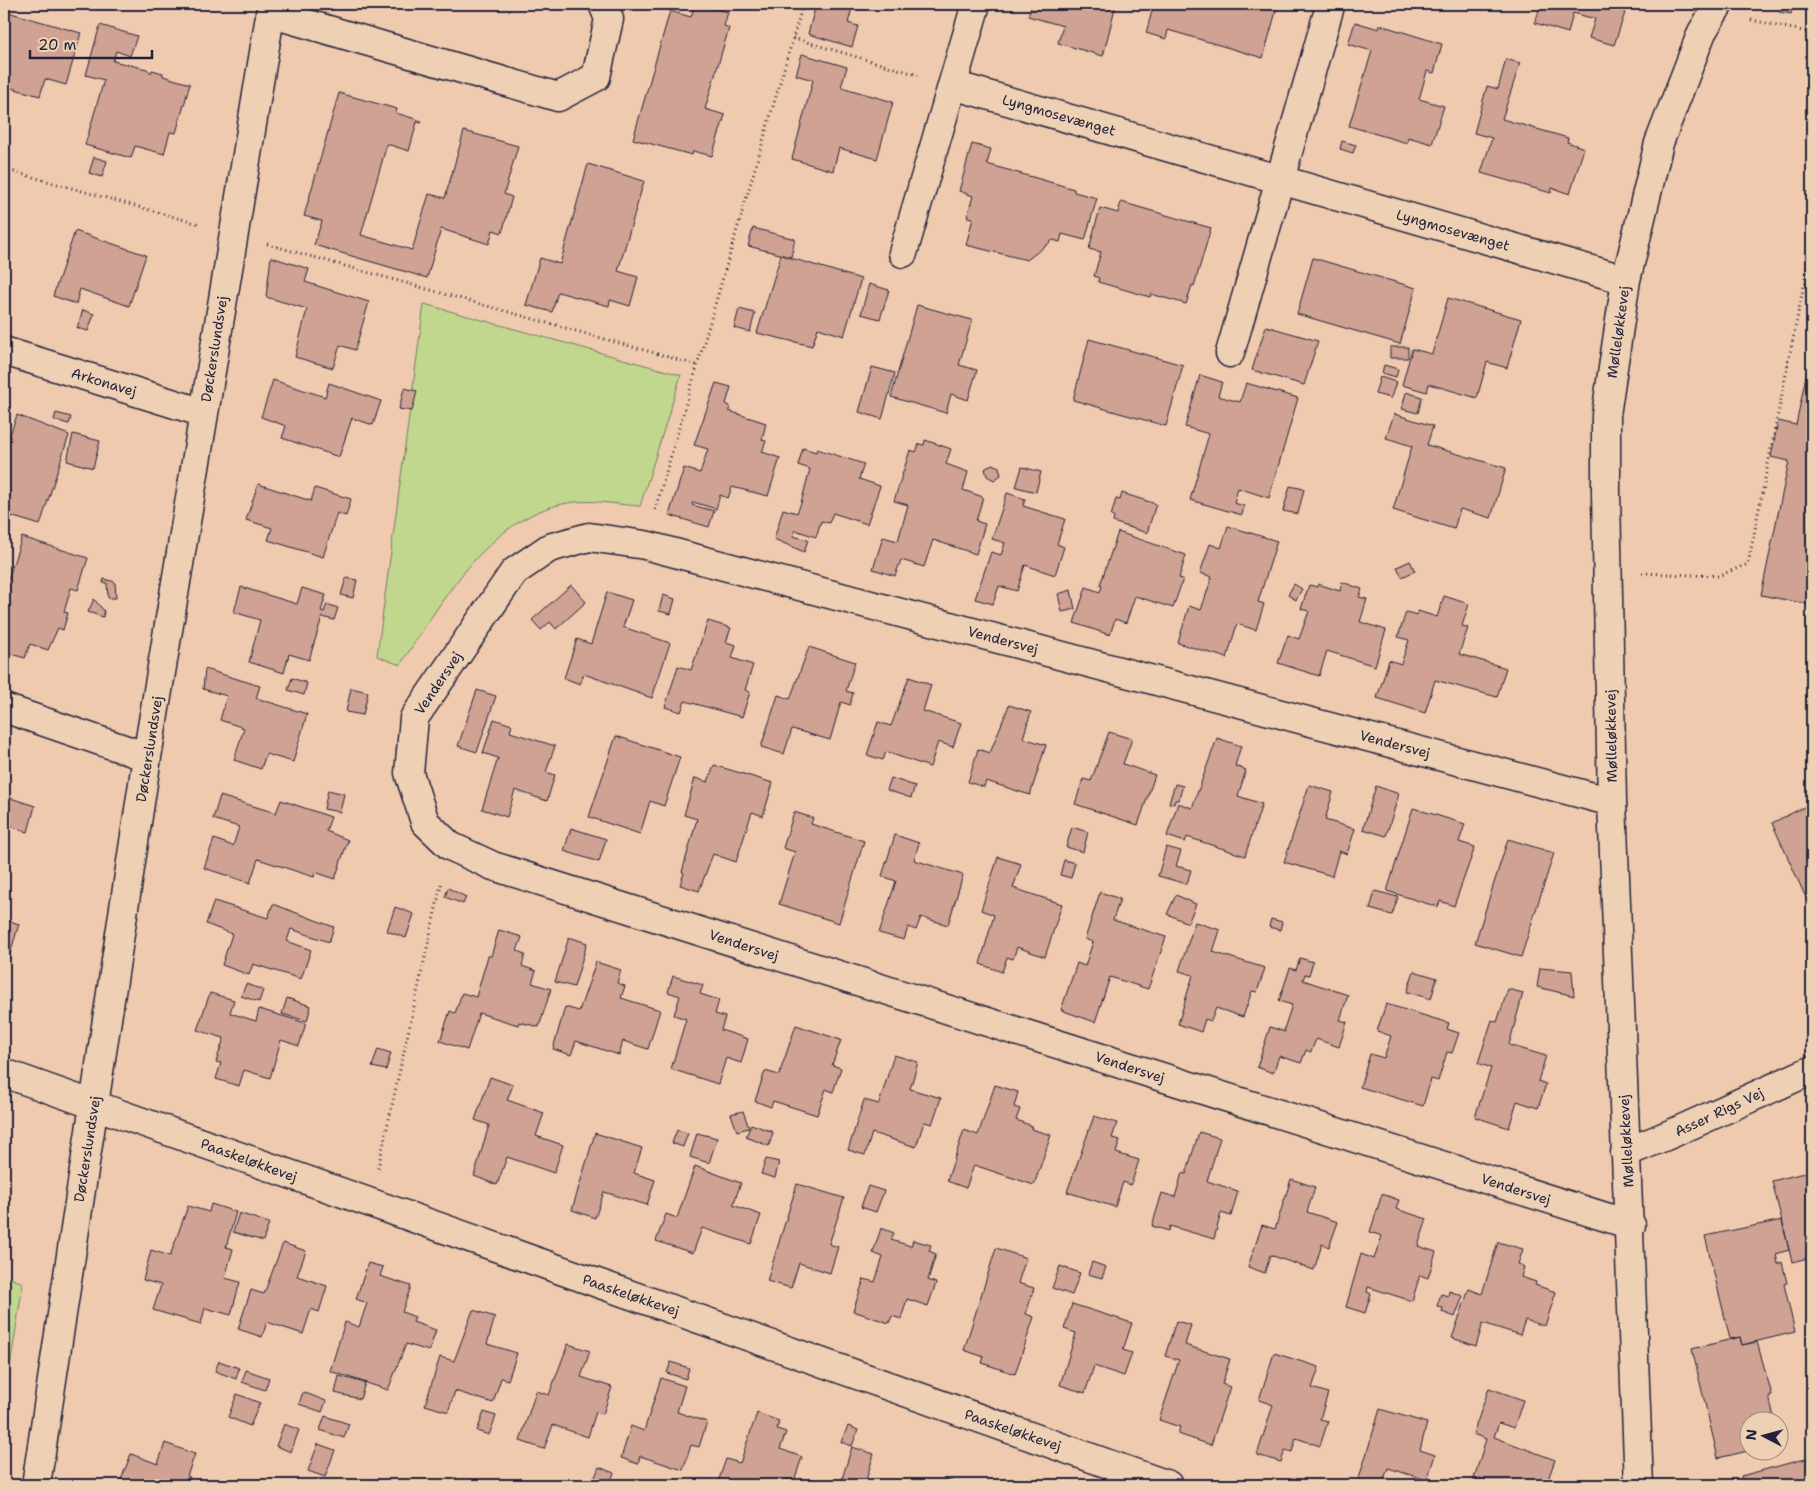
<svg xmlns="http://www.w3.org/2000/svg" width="1816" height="1489" viewBox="0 0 1816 1489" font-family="'Shantell Sans',sans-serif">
  <rect width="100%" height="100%" fill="#efcaaf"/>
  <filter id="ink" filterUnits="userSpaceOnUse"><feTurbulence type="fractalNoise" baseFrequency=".02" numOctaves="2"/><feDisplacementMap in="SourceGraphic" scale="10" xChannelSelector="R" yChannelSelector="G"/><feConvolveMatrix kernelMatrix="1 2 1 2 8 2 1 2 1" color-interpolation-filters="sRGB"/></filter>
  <g filter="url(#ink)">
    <path fill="#c1d78d" stroke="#727c64" d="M424 304 681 375 640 506C619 505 597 500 575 502 491 511 442 602 400 665L377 656Z
      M4 1276 23 1283 4 1406Z"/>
    <path fill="#cfa293" stroke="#22223b" d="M695 4 728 12 724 26 729 28 705 109 725 115 712 156 693 151 692 155 633 139 670 11 691 17Z
      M816 4H836L849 7 851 12 848 23 858 26 852 47 808 34Z
      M1032 4H1116L1103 56 1058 43 1063 26 1028 16Z
      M1154 4H1278L1263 58 1168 30 1166 39 1146 33Z
      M1541 4H1628L1614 45 1589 38 1595 19 1573 13 1568 33 1535 23Z
      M1780 4H1793L1791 14 1779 12Z
      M4 11 81 33 66 85 45 79 40 96 4 86 8 68 4 66Z
      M1355 22 1379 29 1380 25 1442 44 1434 73 1427 71 1419 99 1444 106 1432 144 1408 137 1407 143 1349 126 1372 51 1348 44Z
      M100 25 137 36 130 56 116 51 113 61 147 69 151 73 152 70 163 73V76L190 84 176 133 170 132 164 154 135 146 131 158 85 145 104 80 86 75Z
      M802 54 847 67 841 87 893 102 877 159 839 148 833 171 792 159 813 80 796 75Z
      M1506 59 1520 63 1502 119 1568 138 1567 142 1584 148 1570 194 1552 188 1551 193 1481 173 1492 138 1474 133 1487 86 1498 89Z
      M339 93 397 109 396 113 422 121 421 123 417 122 409 151 387 144 361 235 412 250 429 194 445 198 464 131 518 146 504 194 512 197 502 233 493 230 489 244 441 229 427 278 314 245 322 221 304 216Z
      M1342 141 1356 145 1353 153 1340 149Z
      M972 144 991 149 987 164 1074 189V192L1097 198 1085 240 1062 234 1060 242 1053 240 1027 260 966 245 973 218 967 217 973 196 959 191Z
      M94 157 107 161 102 177 89 173Z
      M588 164 644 181 618 271 638 277 630 306 610 300 609 306 558 292 552 312 526 305 540 258 560 264Z
      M1121 202 1211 228 1194 286 1192 285 1186 304 1151 294 1150 297 1098 282 1099 278 1094 276 1101 252 1089 249 1100 208 1118 213Z
      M753 228 795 239 791 257 748 246Z
      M75 231 146 255 129 306 80 289 76 304 53 296Z
      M781 255 861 279 844 336 818 328 812 346 757 333Z
      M271 257 309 269 305 282 369 302 355 350 340 345 333 368 295 357 307 309 266 297Z
      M1313 258 1416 288 1400 344 1297 314Z
      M869 284 889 290 880 319 861 314Z
      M1448 298 1521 319 1507 368 1487 362 1477 398 1429 384 1427 392 1402 385 1412 349 1432 354Z
      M917 305 972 320 959 365 977 370 968 400 951 394 946 413 891 397Z
      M739 309 755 313 750 332 734 328Z
      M83 310 94 314 88 331 77 328Z
      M1266 326 1318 341 1304 385 1252 370Z
      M1089 339 1183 365 1166 426 1073 400Z
      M1812 346V605L1761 595 1789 461 1771 457 1778 421 1796 425Z
      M1390 347H1408V358H1390Z
      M1384 365 1398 369 1396 377 1382 373Z
      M872 367 895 373 882 419 859 412Z
      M1200 375 1222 382 1218 396 1240 402 1246 383 1298 398 1269 498 1238 488 1234 503 1244 506 1242 515 1190 500 1209 434 1185 427Z
      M1380 377 1396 382 1391 398 1375 394Z
      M273 380 325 397 329 383 381 401 373 425 352 418 339 457 282 438 286 426 261 417Z
      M716 383 731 387 726 404 730 406 729 411 766 423 762 440 766 441 762 452 780 458 768 496 732 487 728 498 720 495 716 509 693 502 692 505 714 511 709 527 669 515 684 468 700 473 708 449 694 445Z
      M404 388 417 391 412 411 399 409Z
      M1406 392 1422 397 1418 413 1402 409Z
      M56 413 71 417 69 424 54 420Z
      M1394 414 1433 426 1427 445 1506 468 1491 518 1460 509 1454 529 1393 510 1412 446 1386 438Z
      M17 415 69 435 40 525 4 514V452Z
      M73 434 100 441 93 468 67 461Z
      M925 440 951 449 946 464 968 472 963 490 983 497 976 521 985 524 976 554 933 540 924 567 901 560 895 576 873 569 883 537 898 541 908 505 894 501 910 450 916 452 919 444 924 445Z
      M803 448 816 452 817 449 864 464 859 479 880 486 867 524 833 513 829 523 821 521 816 537 795 530 793 536 808 540 804 552 774 539 783 509 797 513 801 503 810 469 798 465Z
      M992 464 999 467 1001 475 994 480 987 476 985 469Z
      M1022 467 1041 472 1036 492 1016 487Z
      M258 484 311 501 315 488 351 499 346 516 337 513 323 557 268 540 272 528 246 520Z
      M1290 486 1304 489 1298 514 1283 511Z
      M1007 493 1025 499 1023 506 1065 519 1057 544 1064 547 1055 575 1025 565 1017 591 999 586 993 604 975 599 991 552 1001 555 1005 543 992 539Z
      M1122 493 1156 504 1147 533 1113 522 1114 517 1111 516 1116 499 1120 500Z
      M1228 526 1277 541 1258 602 1264 604 1256 630 1237 624 1227 658 1178 643 1189 606 1201 610 1212 577 1200 573 1210 544 1221 548Z
      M1118 532 1186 555 1179 578 1183 579 1173 608 1135 596 1126 623 1115 619 1110 635 1074 623 1086 587 1100 592 1102 586 1100 585Z
      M22 537 88 558 78 590 71 588 64 612 68 613 63 630 58 628 48 650 30 644 25 658 4 652V637L9 620 4 618V592Z
      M1410 561 1415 571 1402 577 1397 567Z
      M346 578 357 580 353 598 341 595Z
      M104 579 115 582 116 598H108L107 583H103Z
      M1342 582 1362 589 1359 597 1367 599 1360 622 1386 630 1375 666 1327 651 1319 676 1278 663 1288 635 1299 639 1309 611 1301 609 1309 585 1317 587 1318 584 1340 591Z
      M1294 584 1302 589 1296 600 1288 595Z
      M571 585 586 602 556 629 550 622 541 630 532 620Z
      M241 587 297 604 302 588 326 595 321 611 324 612 327 604 338 608 334 620 322 617 309 660 289 654 284 673 249 662 260 620 234 612Z
      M1071 590 1075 609 1062 612 1058 594Z
      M607 592 632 600 623 627 670 643 652 698 584 674 580 684 564 678 577 639 591 644Z
      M663 595 675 599 671 614 659 611Z
      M1444 596 1469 604 1462 626 1468 628 1459 654 1506 668 1497 697 1435 680 1425 713 1377 698 1389 660 1401 664 1409 640 1398 637 1406 612 1417 615 1418 611 1437 617Z
      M94 599 104 611 103 617 88 612Z
      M708 621 731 628 726 642 736 645 732 658 753 665 745 690 750 692 742 717 685 701 681 712 665 707 678 666 691 670Z
      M809 647 855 662 846 691 853 693 850 705 841 702 830 740 792 729 784 754 761 747 778 695 790 699Z
      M205 669 260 686 256 698 307 714 293 762 266 754 261 769 234 760 244 728 220 720 227 696 203 689Z
      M909 677 931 685 923 711 961 723 953 747 938 742 930 767 886 752 883 760 867 755 878 722 891 726Z
      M292 678 307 683 304 695 288 690Z
      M351 688 368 692 363 715 346 712Z
      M477 690 496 696 477 752 458 746Z
      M1009 705 1031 712 1023 738 1046 745 1030 795 986 781 984 787 968 782 978 749 990 753Z
      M494 719 512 725 510 732 555 746 546 772 555 775 547 801 515 790 507 817 482 809 498 758 483 753Z
      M1109 732 1132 739 1123 764 1155 775 1138 825 1075 804 1083 779 1091 781Z
      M616 736 680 757 664 806 650 801 640 834 589 817Z
      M1217 738 1241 746 1235 766 1246 770 1238 796 1262 804 1245 856 1187 837 1185 842 1167 836 1178 803 1192 808Z
      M714 765 773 783 763 816 752 812 736 862 713 854 699 891 680 885 684 873 682 872 697 819 684 815 695 778 708 782Z
      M891 778 915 786 911 798 887 790Z
      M1175 784 1183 786 1178 800H1175L1174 804 1169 803Z
      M1309 785 1333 792 1325 820 1355 829 1347 854 1339 851 1332 876 1284 862Z
      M1376 786 1399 794 1386 836 1363 829Z
      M328 790 344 794 340 812 324 809Z
      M4 796 35 806 28 832 4 824Z
      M220 796 276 813 281 800 331 817 326 831 348 840 335 879 315 872 314 877 258 859 250 883 204 868 214 839 233 846 239 827 213 819Z
      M1812 803V900L1808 902 1772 823Z
      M1413 808 1465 824 1459 842 1475 847 1454 906 1440 901 1438 907 1387 891Z
      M794 812 813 818 811 824 864 841 839 923 779 904 795 852 783 848Z
      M1072 827 1088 832 1083 852 1066 847Z
      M571 828 606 839 599 862 564 851Z
      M895 835 919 843 914 860 963 875 948 925 921 917 916 930 908 927 904 940 879 933 896 881 882 876Z
      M1508 839 1554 853 1521 957 1475 943Z
      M1166 847 1181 851 1176 866 1191 870 1187 884 1158 876Z
      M998 857 1021 864 1013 888 1062 904 1045 957 1017 947 1013 959 1007 957 1002 972 980 964 994 915 981 910Z
      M1064 860 1075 863 1071 878 1060 875Z
      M448 888 466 897 463 904 445 897Z
      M1375 891 1398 897 1392 915 1370 909Z
      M1100 892 1120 899 1113 920 1166 937 1148 989 1110 977 1095 1022 1061 1010 1077 963 1085 966 1093 942 1085 939Z
      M1176 895 1196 904 1188 923 1167 914Z
      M214 901 268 918 273 904 334 927 329 942 291 929 287 941 311 950 301 979 253 964 249 975 222 965 232 934 206 924Z
      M395 907 414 914 406 938 387 931Z
      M4 919 19 924 4 974Z
      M1271 919 1282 922 1280 930 1269 927Z
      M1195 922 1220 930 1213 952 1265 968 1257 992 1252 991 1243 1017 1216 1008 1211 1021 1205 1019 1201 1032 1178 1024 1193 975 1179 971Z
      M499 930 522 937 517 951 525 954 522 966 536 971 532 983 551 989 539 1027 519 1022 518 1025 479 1013 467 1050 440 1041 450 1011 455 1013 462 993 476 997 488 956H491Z
      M569 937 587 943 574 987 555 982Z
      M1300 958 1313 962 1309 975 1305 974 1303 980 1348 995 1340 1020 1347 1022 1339 1047 1316 1039 1311 1052 1306 1050 1301 1063 1279 1056 1273 1073 1257 1067 1270 1027 1285 1032 1284 1029 1292 1005 1279 1001 1290 968 1296 970Z
      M596 962 621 970 617 983 625 986 621 998 660 1010 648 1049 623 1041 619 1055 576 1041 571 1055 553 1049 565 1007 579 1011Z
      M1540 968 1572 971 1574 996 1537 987Z
      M1414 971 1437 978 1431 999 1407 992Z
      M673 976 703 985 700 994 719 1000 715 1014 725 1017 721 1030 748 1039 741 1063 726 1058 718 1084 671 1069 686 1019 674 1015 680 996 668 992Z
      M246 984 263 990 259 1002 241 996Z
      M1508 989 1523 993 1509 1045 1546 1056 1538 1081 1546 1084 1538 1108 1517 1101 1509 1128 1475 1117 1491 1068 1478 1063 1492 1020 1497 1022Z
      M210 993 234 1000 230 1013 256 1021 259 1009 306 1023 299 1046 281 1040 270 1078 244 1070 239 1086 216 1079 221 1063 216 1062 224 1038 197 1030Z
      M287 998 311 1006 307 1021 282 1014Z
      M1386 1004 1449 1023 1447 1029 1459 1033 1452 1053 1447 1052 1438 1081 1431 1079 1423 1106 1360 1087 1370 1054 1384 1058 1391 1036 1377 1031Z
      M796 1025 841 1040 832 1065 841 1068 833 1092 826 1089 817 1115 773 1101 771 1107 755 1101 765 1071 779 1075Z
      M378 1049 391 1053 386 1070 372 1067Z
      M894 1055 918 1062 910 1089 941 1098 932 1124 924 1122 916 1147 872 1133 865 1155 848 1150 864 1100 879 1104Z
      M490 1077 513 1085 507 1100 544 1113 536 1136 563 1145 554 1173 507 1157 497 1185 474 1176 489 1125 475 1120Z
      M995 1085 1018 1092 1014 1107 1020 1109 1016 1120 1032 1126 1031 1129 1051 1135 1034 1185 974 1165 966 1188 947 1181 964 1130 978 1135Z
      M743 1111 749 1128 737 1131 731 1114Z
      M1094 1116 1117 1123 1112 1138 1120 1140 1116 1153 1139 1160 1131 1185 1123 1182 1115 1207 1067 1192Z
      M751 1124 773 1132 769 1146 746 1137Z
      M677 1130 688 1133 683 1147 672 1143Z
      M1199 1132 1220 1138 1207 1181 1238 1191 1231 1216 1221 1213 1214 1239 1170 1226 1169 1231 1152 1226 1162 1193 1175 1197 1182 1173 1186 1174Z
      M595 1133 642 1148 634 1173 655 1180 647 1205 604 1192 595 1218 572 1210Z
      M697 1133 717 1138 709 1163 690 1157Z
      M4 1156 8 1158 4 1171Z
      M766 1159 779 1162 775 1178 761 1174Z
      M695 1166 741 1183 733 1205 761 1215 751 1244 702 1228 693 1253 656 1241 666 1214 677 1218Z
      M1812 1171V1257L1792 1262 1772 1181Z
      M1291 1179 1315 1187 1307 1212 1338 1222 1329 1247 1322 1244 1314 1270 1270 1255 1265 1273 1248 1267 1262 1225 1275 1229Z
      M797 1184 844 1198 829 1244 838 1247 830 1273 799 1263 791 1288 767 1281Z
      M868 1186 884 1191 876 1212 861 1207Z
      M1382 1194 1399 1200 1396 1209 1427 1219 1418 1246 1436 1252 1428 1278 1420 1275 1412 1301 1368 1287 1367 1292 1371 1294 1365 1313 1346 1307 1361 1254 1374 1259 1382 1236 1370 1232Z
      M211 1204 236 1212 226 1247 233 1249 225 1278 240 1282 231 1315 205 1308 201 1324 153 1310 161 1285 143 1280 151 1250 170 1256 188 1206 209 1212Z
      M239 1213 269 1223 263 1241 233 1232Z
      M1782 1220 1789 1250 1776 1254 1778 1264 1782 1262 1787 1283 1784 1284 1795 1332 1742 1345 1740 1337 1730 1339 1705 1236Z
      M881 1228 894 1233 891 1240 911 1246 913 1240 931 1245 929 1251 936 1254 928 1280 936 1283 928 1306 907 1299 901 1319 892 1316 889 1323 853 1311 864 1279 875 1282 883 1257 873 1253Z
      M1498 1242 1523 1249 1518 1264 1524 1267 1521 1277 1536 1282 1535 1285 1556 1292 1545 1326 1525 1320 1520 1335 1483 1323 1476 1346 1452 1338 1469 1289 1482 1294Z
      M283 1243 306 1251 297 1276 327 1286 319 1312 311 1309 303 1334 267 1322 262 1337 238 1329 251 1290 264 1294Z
      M996 1248 1026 1258 1018 1283 1034 1288 1026 1314 1034 1317 1015 1374 982 1363 984 1357 964 1350Z
      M1092 1262 1106 1267 1102 1278 1088 1274Z
      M368 1263 383 1267 380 1276 411 1286 402 1312 415 1317 413 1322 436 1330 429 1351 406 1344 388 1390 330 1371 345 1322 359 1327 367 1303 356 1299Z
      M1060 1266 1080 1273 1072 1295 1052 1288Z
      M1449 1291 1463 1296 1455 1317 1442 1312 1443 1308 1437 1306 1441 1294 1448 1296Z
      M1072 1304 1132 1323 1123 1350 1132 1353 1124 1376 1094 1366 1085 1393 1060 1385 1076 1333 1064 1329Z
      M473 1310 495 1317 487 1344 517 1353 508 1380 501 1378 493 1403 455 1391 448 1412 425 1405 440 1357 454 1361Z
      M1176 1321 1191 1325 1185 1345 1230 1359 1222 1384 1230 1387 1211 1445 1178 1434 1180 1427 1159 1420 1179 1360 1165 1356Z
      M1740 1337 1742 1345 1757 1342 1772 1395 1769 1396 1775 1422H1748V1451L1718 1458 1692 1349Z
      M568 1344 590 1351 581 1377 612 1387 603 1414 596 1412 588 1437 553 1425 544 1449 520 1441 536 1391 549 1395Z
      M1274 1353 1319 1367 1312 1388 1328 1393 1320 1419 1328 1421 1320 1446 1296 1438 1292 1452 1285 1450 1281 1462 1257 1455 1273 1405 1259 1400Z
      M219 1361 239 1368 236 1379 215 1371Z
      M671 1362 689 1368 686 1379 667 1373Z
      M246 1370 269 1378 265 1390 242 1382Z
      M339 1376 365 1383 360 1399 335 1393Z
      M661 1378 685 1386 677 1412 707 1422 699 1447 691 1445 683 1470 640 1456 638 1464 621 1458 631 1426 644 1431Z
      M1489 1388 1523 1400 1514 1428 1499 1423 1494 1437 1555 1460 1546 1485H1472L1486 1439 1473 1434Z
      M303 1392 326 1401 322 1412 299 1404Z
      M237 1394 260 1403 250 1426 228 1417Z
      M1380 1409 1427 1423 1420 1450 1435 1455 1427 1480 1388 1468 1382 1485H1357Z
      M484 1412 496 1416 489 1435 477 1431Z
      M757 1413 779 1421 777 1429 786 1432 780 1449 802 1457 794 1481 787 1479 785 1485H717L726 1459 740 1463Z
      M325 1416 349 1424 344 1438 320 1430Z
      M284 1424 299 1430 291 1452 276 1446Z
      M848 1426 858 1430 852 1446 841 1442Z
      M165 1443 195 1454 187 1476 190 1477 186 1485H119L131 1454 158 1464Z
      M318 1444 335 1450 325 1477 308 1471Z
      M852 1447 874 1454 866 1480 882 1485H840Z
      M1812 1457V1485H1743L1741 1476Z
      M599 1467 614 1473 609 1485H592Z
      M948 1480 962 1485H946Z"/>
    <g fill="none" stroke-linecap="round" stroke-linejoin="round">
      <g stroke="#22223b" stroke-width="31">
        <path id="street" d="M270 13 558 97 596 77 609 19 603 4
          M953 85 1626 280
          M903 253 976 4
          M4 351 204 413
          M1230 353 1330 6
          M4 708 147 757
          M1612 802 645 545 589 537 549 548 514 572 414 718 409 773 425 822 450 846 493 866 1631 1225
          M4 1073 1168 1485
          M1625 1153 1673 1133 1812 1070
          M36 1485 147 757 272 4
          M1639 1485 1612 802 1606 493V415L1626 280 1659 143 1702 32 1719 4"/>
      </g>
      <path stroke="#22223b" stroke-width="3" stroke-dasharray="1 4" stroke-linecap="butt" d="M1751 20 1812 33
        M793 38 918 75
        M4 169 199 224
        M267 244 697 365
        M655 510 803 4
        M1642 573 1718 576 1748 564 1812 244
        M378 1168 442 881"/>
      <use href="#street" stroke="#eed1b4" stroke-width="28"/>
    </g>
  </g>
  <g text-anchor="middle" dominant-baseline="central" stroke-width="4.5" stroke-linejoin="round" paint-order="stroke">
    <g font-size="14" fill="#22223b" stroke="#eed1b4">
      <text transform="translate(1059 115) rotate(16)">Lyngmosevænget</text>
      <text transform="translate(1453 230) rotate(16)">Lyngmosevænget</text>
      <text transform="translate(1618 332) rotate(-82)">Mølleløkkevej</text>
      <text transform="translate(214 349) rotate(-81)">Døckerslundsvej</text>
      <text transform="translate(104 382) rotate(17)">Arkonavej</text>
      <text transform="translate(1003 640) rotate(15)">Vendersvej</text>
      <text transform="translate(438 683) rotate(-56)">Vendersvej</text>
      <text transform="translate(1611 736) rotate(-91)">Mølleløkkevej</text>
      <text transform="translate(1395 744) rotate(15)">Vendersvej</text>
      <text transform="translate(149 749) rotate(-81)">Døckerslundsvej</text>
      <text transform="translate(744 945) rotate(18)">Vendersvej</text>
      <text transform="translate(1130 1067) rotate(18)">Vendersvej</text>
      <text transform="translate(1719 1112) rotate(-25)">Asser Rigs Vej</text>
      <text transform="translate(1626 1141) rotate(-93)">Mølleløkkevej</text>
      <text transform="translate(87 1149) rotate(-81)">Døckerslundsvej</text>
      <text transform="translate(249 1160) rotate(20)">Paaskeløkkevej</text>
      <text transform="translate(1516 1189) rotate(18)">Vendersvej</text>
      <text transform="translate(631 1295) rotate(19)">Paaskeløkkevej</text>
      <text transform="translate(1013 1430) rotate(19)">Paaskeløkkevej</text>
    </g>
  </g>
  <rect width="1816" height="1489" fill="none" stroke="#eed1b4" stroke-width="20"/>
  <rect x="10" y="10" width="1796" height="1469" fill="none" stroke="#22223b" stroke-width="2" filter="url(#ink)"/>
  <g transform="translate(1764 1436) rotate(276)"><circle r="24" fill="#eed1b4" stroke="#9c8b84"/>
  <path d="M0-4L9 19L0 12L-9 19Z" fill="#22223b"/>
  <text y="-8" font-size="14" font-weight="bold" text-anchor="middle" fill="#22223b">N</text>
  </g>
  <path d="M30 50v8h122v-8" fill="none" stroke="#22223b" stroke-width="2.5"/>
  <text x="38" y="50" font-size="15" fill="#22223b" stroke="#eed1b4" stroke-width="4" paint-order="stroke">20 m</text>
</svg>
